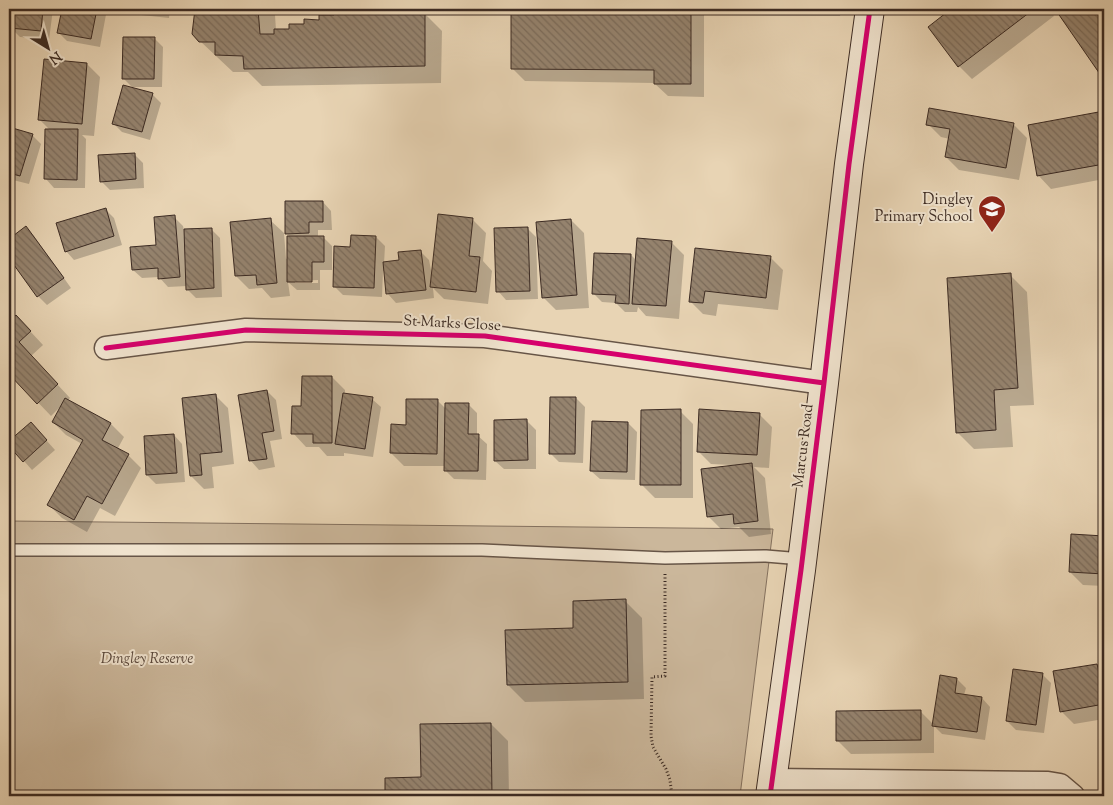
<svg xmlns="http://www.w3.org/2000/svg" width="1113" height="805" viewBox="0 0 1113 805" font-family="'Sorts Mill Goudy',serif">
  <defs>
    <pattern id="building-back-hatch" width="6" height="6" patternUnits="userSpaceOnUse" patternTransform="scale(1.25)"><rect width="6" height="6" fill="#95836e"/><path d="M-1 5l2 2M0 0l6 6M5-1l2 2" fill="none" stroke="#7b6b5a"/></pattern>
  </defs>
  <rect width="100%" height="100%" fill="#e8d4b4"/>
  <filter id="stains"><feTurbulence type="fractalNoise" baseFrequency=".004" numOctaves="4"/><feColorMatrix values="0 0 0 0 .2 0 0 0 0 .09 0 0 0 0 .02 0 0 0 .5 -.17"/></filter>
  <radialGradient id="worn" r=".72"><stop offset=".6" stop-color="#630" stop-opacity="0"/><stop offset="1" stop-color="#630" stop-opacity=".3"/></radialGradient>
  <path fill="#cbb79b" stroke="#84715f" d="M9 521 773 529 740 796H9Z"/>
  <path fill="#0003" fill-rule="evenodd" d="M13 9H53L49 40 20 37 11 28Z
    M63 9H107L100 47 67 41 58 32Z
    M134 9H170L169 18 141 15Z
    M196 9H281L275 15 276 30H290L320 21 425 14 442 31 441 83 262 86 248 72H233L200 41 193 33Z
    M512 9H841L840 16 704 15V97L668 96 654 83 525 81 512 68Z
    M953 9H1048L1054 16 972 79 959 66 929 27Z
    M1056 9H1104V77Z
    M154 38 163 47 162 87H132L123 78Z
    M87 64 100 77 94 136 82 135 86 139 85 188H54L46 179 50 130 40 120Z
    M152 94 161 103 150 140 122 132 113 123Z
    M1104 112V179L1051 189 1038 175 1029 126Z
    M928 124 1014 125 1027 138 1019 180 959 170 946 157 950 139 941 137Z
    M9 129 32 135 41 144 29 184 9 179Z
    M134 154 143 163 144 188 110 190 101 181Z
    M323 202 331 211 332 230H318V237H323L332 246V270H320V290H297L288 282 290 296 271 298 262 288 249 289 236 276 270 220 284 233 286 259 288 258 290 237 286 233ZM318 280V283H295V281Z
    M105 209 114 218 122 245 74 260 66 251Z
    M174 217 183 226 184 230 211 229 220 238 222 297 196 298 187 289V286L168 287 159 277 142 278 133 270 157 246Z
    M473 220 486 233 483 261 492 271 488 304 444 299 433 288 434 298 396 303 388 294 385 271H383L382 297 343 295 334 286 351 248 376 237 385 246 384 264 400 261 420 251 429 260 432 275Z
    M571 220 584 233 589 308 556 310 543 297Z
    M26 228 34 236 71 288 47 305 38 296 9 256V240Z
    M527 228 536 237 538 299 506 300 498 291Z
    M671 242 684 255 679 319 646 316 638 307 637 312H625L616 303 602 302 593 293 631 255 637 261Z
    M696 249 770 257 783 270 778 310 718 304 716 316 703 314 690 301Z
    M1010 275 1027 292 1034 405 1010 406 1013 447 974 449 957 432Z
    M16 316 43 345 31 356 70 398 67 401 111 424 124 437 117 450 128 455 141 468 115 516 100 508 87 532 62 518 49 505 82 444 66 435 53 422 61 406 51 416 9 372V323Z
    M332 377 345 390V394L372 399 381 407 373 457 344 453V456H327L319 447H306L293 433 303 408Z
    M267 391 276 400 282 439 270 441 275 467 259 470 251 461Z
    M215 395 228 408 234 464 212 467 214 488 204 489 191 476Z
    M576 398 585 407 583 463 559 462 550 453Z
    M438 401 446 409 468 404 477 413V435L487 444 486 480 454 479 445 470V466H404L391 453 407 426Z
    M680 411 693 424V498H655L642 485Z
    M759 414 772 427 769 468 754 467 765 478 771 534 749 537 739 527 721 529 708 516 731 465 711 464 698 451Z
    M527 421 536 430V469H504L495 461Z
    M31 423 55 450 32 470 9 444Z
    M628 423 637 432 635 480 600 479 591 471Z
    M174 435 182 444 185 482 156 484 147 475Z
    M1073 535 1104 537V586L1083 585 1070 572Z
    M625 601 642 618 644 699 525 702 508 685 574 629Z
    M1097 665 1104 672V719L1074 724 1061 711Z
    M1042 674 1051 683 1044 733 1016 730 1007 721Z
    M957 679 966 688 964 695 982 698 990 707 985 740 942 734 934 726V753L851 754 837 740 921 712 933 724Z
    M491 724 508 741 509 796H386V779H422Z"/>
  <path fill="url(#building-back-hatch)" stroke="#3c2b23" d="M12 9H43L41 31 10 28Z
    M62 9H97L91 39 57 33Z
    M195 9H258L260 34H274V29H289V24H304V19L319 20V15H334V12L425 13V66L244 69 243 56 215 55V42H199L192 34Z
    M511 9H691V84H654V70L511 69Z
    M951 9H1034L958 67 928 27Z
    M1055 9H1104V80Z
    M123 37H155L154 79H122Z
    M44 59 87 63 82 124 38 120Z
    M123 85 153 93 142 132 112 124Z
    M929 108 1014 123 1006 168 945 157 950 129 926 125Z
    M1104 111V164L1037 176 1028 125Z
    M9 127 33 134 20 176 9 173Z
    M45 129H78L77 180 44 179Z
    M135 153 136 179 100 182 98 155Z
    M285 201H323V222H309V233L285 234Z
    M106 208 114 236 65 252 56 223Z
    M438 214 473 218 469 256 480 257 476 292 430 287Z
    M175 215 180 277 158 279V268L132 270 130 247 156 245 154 217Z
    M271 218 277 283 257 285 256 275 235 276 230 222Z
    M571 219 577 295 542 298 536 222Z
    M26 226 64 278 37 297 9 258V239Z
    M528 227 530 291 496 292 494 228Z
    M212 228 214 288 186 290 184 229Z
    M351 235 376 236 374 288 333 287 334 246 350 247Z
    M287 236H324V262H312V282H287Z
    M637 238 672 241 666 306 632 304Z
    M695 248 771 256 766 298 705 291 703 303 689 302Z
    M421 250 426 290 386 294 383 262 399 260 398 252Z
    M594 253 631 254 629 304 615 303 616 295 592 294Z
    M1011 273 1018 388 994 390 996 430 956 433 947 278Z
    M16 315 31 331 19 342 58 384 37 404 9 374V321Z
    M302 376H332V443H313V434H291L292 406H301Z
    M267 390 274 431 262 433 267 459 249 461 238 395Z
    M343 393 373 397 365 449 335 444Z
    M216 394 222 452 200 454 202 475 190 476 182 398Z
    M550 397H576L575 454H549Z
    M65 398 111 423 102 440 129 454 102 504 87 496 74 520 47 505 83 440 52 422Z
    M406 399H438L437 454 390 453 391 424 406 425Z
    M445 403H469L468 434H479L478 471H444Z
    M681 409V485H640L641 410Z
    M699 409 760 413 757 455 697 452Z
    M527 419 528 460 494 461V420Z
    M592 421 628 422 627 472 590 471Z
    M31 422 47 440 23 462 9 446V441Z
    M174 434 177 473 146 475 144 436Z
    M752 463 758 521 734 524 733 514 707 517 701 469Z
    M1071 534 1104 536V574L1069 572Z
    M626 599 628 682 507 685 505 630 573 628V601Z
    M1097 664 1099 672 1104 671V704L1060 712 1053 671Z
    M1013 669 1043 673 1036 725 1006 721Z
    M940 675 957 678 955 693 982 697 977 732 932 726Z
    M921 710V740L836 741V711Z
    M491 723 492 796H385V778L421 777 420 724Z"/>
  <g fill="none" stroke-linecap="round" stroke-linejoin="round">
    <g stroke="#675547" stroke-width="14">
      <path id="lane" d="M9 550H482L665 558 766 556 802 559"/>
    </g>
    <g stroke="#675547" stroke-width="25">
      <path id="street" d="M106 348 246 330 485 336 824 383
        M772 780 1048 783 1060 785 1073 796"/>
    </g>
    <g stroke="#3c2b23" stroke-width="30">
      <path id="secondary" d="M770 796 801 570 824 383 849 164 870 9"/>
    </g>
    <path stroke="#3c2b23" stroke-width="3" stroke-dasharray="1 2.5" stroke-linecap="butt" d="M665 574V676L652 677 651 736 653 747 666 769 670 780 672 796"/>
    <use href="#lane" stroke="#f0e3ce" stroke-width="11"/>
    <use href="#street" stroke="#f0e3ce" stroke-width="22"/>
    <use href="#secondary" stroke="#f0e3ce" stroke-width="28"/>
    <g stroke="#f0e3ce" stroke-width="8">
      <path id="cycleway" d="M106 348 246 330 485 336 824 383
        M770 796 801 570 824 383 849 164 870 9"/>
    </g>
    <use href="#cycleway" stroke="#d6006c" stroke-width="5"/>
  </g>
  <defs>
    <g id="school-pin" transform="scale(1.4375)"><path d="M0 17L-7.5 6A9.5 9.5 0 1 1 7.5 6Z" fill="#8f2418" stroke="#f0e3ce"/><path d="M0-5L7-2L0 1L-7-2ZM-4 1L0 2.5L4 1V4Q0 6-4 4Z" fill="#fff"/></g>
  </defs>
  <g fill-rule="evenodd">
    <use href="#school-pin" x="992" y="209"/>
  </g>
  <g text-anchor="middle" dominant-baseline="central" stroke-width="4" stroke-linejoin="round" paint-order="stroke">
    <g font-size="15" fill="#3c2b23" stroke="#f0e3ce" text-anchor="end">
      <text x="973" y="200">Dingley<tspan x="973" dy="17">Primary School</tspan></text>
    </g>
    <g font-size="15" fill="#3c2b23" stroke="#f0e3ce">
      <text transform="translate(452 324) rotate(3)">St Marks Close</text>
      <text transform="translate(804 446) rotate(-83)">Marcus Road</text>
    </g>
    <g font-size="15" font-style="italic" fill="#59473b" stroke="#f0e3ce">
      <text x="147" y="659">Dingley Reserve</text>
    </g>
  </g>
  <rect width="1113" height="805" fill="none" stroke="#e8d4b4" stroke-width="30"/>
  <rect x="10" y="10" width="1093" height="785" fill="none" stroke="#3c2b23" stroke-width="2.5"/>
  <rect x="15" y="15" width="1083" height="775" fill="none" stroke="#3c2b23"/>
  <g transform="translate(48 48) rotate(143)" stroke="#f0e3ce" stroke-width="4" paint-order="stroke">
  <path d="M0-4L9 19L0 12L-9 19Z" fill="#3c2b23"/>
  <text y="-8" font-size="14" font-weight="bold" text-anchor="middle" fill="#3c2b23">N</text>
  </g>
  <rect width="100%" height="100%" filter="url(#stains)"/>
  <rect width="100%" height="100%" fill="url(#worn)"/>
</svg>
